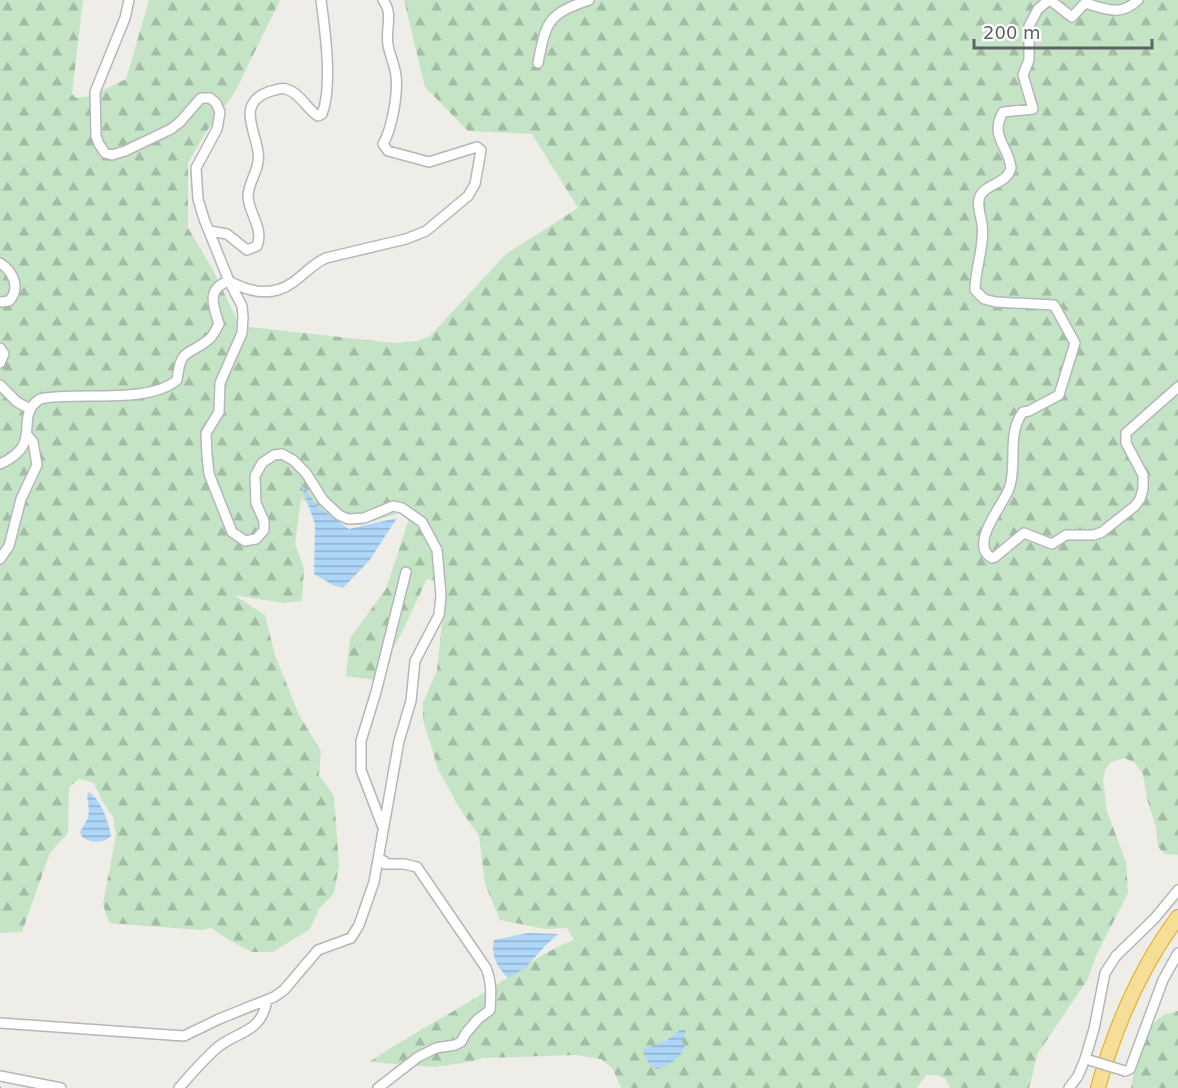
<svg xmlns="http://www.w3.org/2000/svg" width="1178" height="1088" viewBox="0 0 1178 1088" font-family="'DejaVu Sans',sans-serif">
  <defs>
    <pattern id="forest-firs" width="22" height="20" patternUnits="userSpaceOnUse" patternTransform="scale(1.5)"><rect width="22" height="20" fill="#c5e4c6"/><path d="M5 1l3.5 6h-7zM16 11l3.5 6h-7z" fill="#a3bca5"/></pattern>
    <pattern id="water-rules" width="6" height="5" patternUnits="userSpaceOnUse" patternTransform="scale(1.5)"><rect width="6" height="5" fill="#add6f8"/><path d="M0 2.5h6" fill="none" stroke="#90b1cd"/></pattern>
  </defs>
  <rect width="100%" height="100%" fill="#efede7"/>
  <path fill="url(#forest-firs)" d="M0 0H83L72 94 76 98 91 96 126 79 149 0H280L235 92 206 132 188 163V228L213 270 240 326 394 343 417 341 430 336 506 254 578 208 532 134 468 131 425 87 404 0H1178V855L1165 854 1158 847 1156 827 1147 799 1143 774 1135 763 1125 758 1111 762 1105 770 1103 781 1107 811 1126 862 1128 893 1096 956 1088 979 1038 1053 1029 1088H950L946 1079 937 1075H926L917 1088H621L613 1069 601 1059 576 1055 484 1058 469 1062 435 1067 369 1062C408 1036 448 1015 487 991 516 973 542 952 574 940L567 928 545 929 500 920 485 884 479 836 460 809 438 769 423 720V703L437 670 444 603 442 582 427 579 400 636 375 680 346 676 350 638 386 589 412 509 361 525 332 522 301 498 295 544 304 568 302 601 283 603 234 595 265 615 275 655 299 715 321 751 319 775 334 796 339 866 334 893 319 909 310 929 273 952H252L229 940 211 928 201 930 109 923 103 904 116 835 113 817 102 801 94 783 79 779 69 787 68 833 50 853 22 932 0 933Z
    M1178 1011V1088H1131C1135 1066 1143 1026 1164 1015 1168 1013 1174 1012 1178 1011Z"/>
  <path fill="url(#water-rules)" d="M300 482 317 506 349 529 397 518 369 561 343 588 333 585 314 574 315 524Z
    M89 792C102 802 108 820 111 836 103 844 91 843 82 837L80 832 88 818 89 810 87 795Z
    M528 933 558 934 544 947 525 968 508 978C498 968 490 955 494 940Z
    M680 1030H686L682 1042 685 1046C683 1057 666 1068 656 1069L649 1064 642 1050 667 1040Z"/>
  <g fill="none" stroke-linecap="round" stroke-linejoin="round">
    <g stroke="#b4b6ba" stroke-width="12">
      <path id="minor" d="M1049 0 1038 9 1029 26V60L1023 75 1033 109 1003 112C989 137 1009 146 1011 168 1007 184 987 183 980 196 976 205 981 215 982 224 985 246 975 268 975 290L984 299 996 302 1054 305 1075 343 1059 395 1029 411 1023 412C1006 434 1018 465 1009 489 1003 505 968 545 992 558L995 557 1024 533 1052 544 1066 535H1094L1102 532 1135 506 1140 499 1143 489V475L1126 443V433L1178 387
        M1050 0 1072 17 1085 3C1106 9 1120 17 1138 0
        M538 63C546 21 548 14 589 0
        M210 231 227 234 247 250 257 246C264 228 249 214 248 197 248 181 261 169 258 152 255 129 237 104 268 92 273 91 281 87 286 89 299 92 307 109 318 116L322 114C333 86 325 30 321 0
        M0 263C13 271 21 288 9 301L0 302
        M0 348 4 354 0 363
        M0 385 17 402 30 409
        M0 464C46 443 12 418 40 399 77 391 147 405 177 380 181 347 187 357 208 340 213 337 216 329 219 324 213 306 206 288 229 281 249 292 272 297 292 283 304 275 312 264 326 258L406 239 426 231 468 196 475 184 481 150 477 147 429 162 388 151 383 144C392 129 398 94 396 76 395 66 390 56 388 45 385 29 394 14 383 0
        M0 559 9 546 21 499 37 465 33 442 27 435
        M382 825 361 770V741L376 692 406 572
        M378 860 384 861 385 864H404L417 867 486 968C492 982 491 995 490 1010L478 1019 466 1033 461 1042 455 1045 436 1048 418 1057 378 1088
        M0 1023 184 1036 219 1019 274 997 284 990 318 950 351 938 359 925 374 882 399 741 411 701 415 661 439 615 441 595 437 550 422 522 402 508 393 506 364 518 348 519 339 515 323 500 306 473 293 460 282 454 274 455 262 463 255 476 256 503 264 521V530L256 539 245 541 232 532 209 474 207 455 206 433 219 412 220 383 242 333 243 317 242 306 229 281 204 219 198 199 196 168 217 129 220 112 216 103 210 98H201L180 122 171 129 125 151 112 155 105 153 99 144 96 136 95 92 125 18 129 0
        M1125 1071 1130 1069 1163 980 1178 953
        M0 1076 61 1088
        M179 1088C191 1074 204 1059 218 1047 238 1031 261 1033 267 1001
        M1069 1088 1078 1076 1085 1059 1094 1029 1105 973 1116 956 1155 918 1178 890"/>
    </g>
    <g stroke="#e3a613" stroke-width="16">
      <path id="highway" d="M1098 1088C1115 1027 1140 968 1178 917"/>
    </g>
    <use href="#minor" stroke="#fff" stroke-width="9"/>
    <use href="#highway" stroke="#f5df98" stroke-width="14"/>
    <path stroke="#b4b5b6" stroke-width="1.5" stroke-dasharray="1.5 8" stroke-linecap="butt" d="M0 1087 2 1088"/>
    <g stroke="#b4b6ba" stroke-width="12" stroke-linecap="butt">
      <path id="minor-bridge" d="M1089 1060 1125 1071"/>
    </g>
    <use href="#minor-bridge" stroke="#fff" stroke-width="9"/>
  </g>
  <path d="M974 39v9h178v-9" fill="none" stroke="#5e6166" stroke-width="3"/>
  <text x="983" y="39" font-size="18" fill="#5e6166" stroke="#ffffff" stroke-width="4.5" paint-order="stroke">200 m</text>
</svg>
